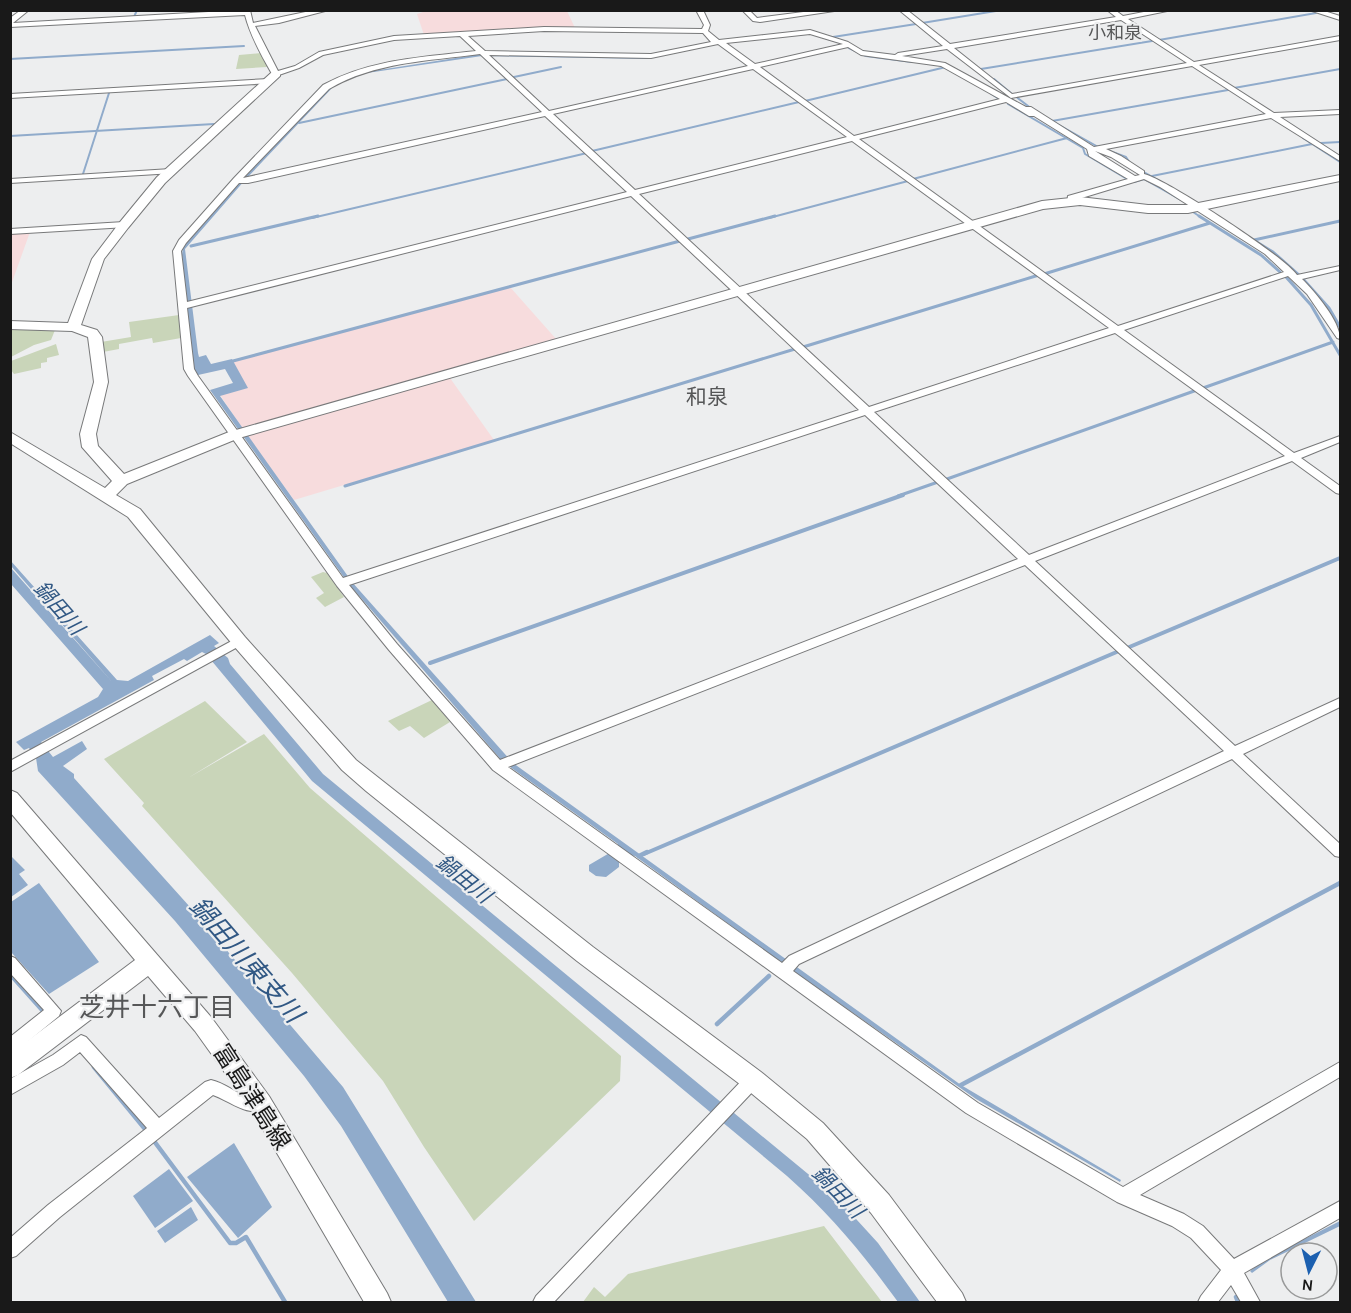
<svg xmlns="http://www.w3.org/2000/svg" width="1351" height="1313" viewBox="0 0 1351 1313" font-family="Karla,'Noto Sans JP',sans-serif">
  <rect width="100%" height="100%" fill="#edeeef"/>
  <path fill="#f7dcdd" d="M421 10 567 11 575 28 424 35 417 14 423 12Z
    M30 232 11 285V233Z
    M510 287 557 340 243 429 220 395 247 388 233 361Z
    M450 378 494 440 294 500 247 435Z"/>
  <path fill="#c9d5b9" d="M261 53 267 67 236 69 239 55Z
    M179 315 181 338 153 343 152 338 119 344V349L103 352 101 342 131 337 129 322Z
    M11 328 55 330 51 340 34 345 11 357Z
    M56 344 59 355 47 358V362L41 363V368L14 374 11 370V361Z
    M323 572 327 573 344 597 325 607 316 598 324 593 311 577Z
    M432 700 450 722 424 738 410 726 399 731 388 721Z
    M205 701 247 742 188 778 264 734 310 788 621 1056 620 1081 474 1221 424 1147 383 1081 292 973 142 806 144 803 104 759Z
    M824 1226 882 1302H583L594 1287 605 1297 628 1274Z"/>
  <path fill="#90abcb" d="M809 34 719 44 647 59 482 56 367 73 343 81 333 87 245 180 185 249 198 353 199 357 206 355 211 364 232 359 248 388 220 396 352 582 513 763 961 1085 1121 1180 1120 1182 976 1099 789 968 635 856 625 854 619 861V867L606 877 596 876 589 871V865L618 848V844L503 762 348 583 210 390 233 383 225 369 198 375 193 368 182 255 183 247 242 180 331 87 346 78 366 72 481 54 652 57 718 44 806 34H811L844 45Z
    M10 560 117 680 128 681 210 635 219 643 214 646 228 658 230 664 323 774 836 1197 878 1243 920 1302H898C863 1254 832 1216 787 1176L312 781 206 654 202 652 187 661 184 659 152 676 154 680 41 742 53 757 82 741 87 749 63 766 74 774V778L190 907 343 1087 476 1302H448L341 1126 304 1076 175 921 38 771 36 758 29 748 24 750 16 742 98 697 103 689 11 584V568L113 683 11 566Z
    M10 855 25 870 19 874 28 885 11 897Z
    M39 883 99 962 49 994 11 952V902Z
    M234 1143 272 1207 238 1238 187 1177Z
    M169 1169 193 1201 155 1228 133 1196Z
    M191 1207 198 1220 165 1243 157 1231Z
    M1340 1221V1226L1270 1260 1252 1273 1250 1271 1267 1258Z"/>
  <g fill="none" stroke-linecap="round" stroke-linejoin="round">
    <path stroke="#90abcb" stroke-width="2" d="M134 17 137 10
      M922 23 1002 10
      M833 37 916 24
      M1159 40 1316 13
      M849 48 866 56 912 62
      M10 59 244 46
      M981 69 1152 41
      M514 77 561 67
      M994 79 1012 94
      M1234 88 1340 69
      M990 93 999 99
      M1015 96 1032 109
      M805 101 946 67
      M1008 104 1083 148 1085 154 1127 179
      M1052 121 1228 90
      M299 123 507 79
      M1059 125 1100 148
      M10 136 214 124
      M1303 138 1340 162
      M1321 143 1340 142
      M1107 150 1126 157 1132 166
      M592 151 799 102
      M1142 171 1172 188
      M83 174 109 93
      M1152 176 1312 144
      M913 179 1067 138
      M1134 182 1144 179 1181 200
      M1193 212 1202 218
      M312 218 587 153
      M769 218 908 181"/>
    <path stroke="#90abcb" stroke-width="3" d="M1199 216 1261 255 1280 272
      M688 239 775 216
      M1254 240 1340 221
      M1255 241 1273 252 1299 275
      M191 246 318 216
      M1044 274 1210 223
      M1286 277 1311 305 1340 355
      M1303 279 1329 308 1340 327
      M803 347 1039 275
      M233 361 680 241
      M1203 388 1333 342
      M947 479 1197 390
      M345 486 795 349
      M898 496 938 482"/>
    <path stroke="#90abcb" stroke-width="4" d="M1127 648 1340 558
      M430 663 903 495
      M644 854 1119 651"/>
    <path stroke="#90abcb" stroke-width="4.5" d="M639 856 647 852
      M10 974 43 1011
      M717 1024 769 976
      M94 1067 145 1129
      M961 1085 1340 883
      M154 1141 230 1243H236L246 1237 285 1302
      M1236 1297 1238 1302"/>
    <g stroke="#78797a" stroke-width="2">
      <path id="street" d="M21 10H29L13 23 244 10H250L253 23 315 10H329L279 23 255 26 278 71 295 66 319 52 394 36 544 27 702 29 704 25 696 10H703L710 25 708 31 719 40 810 30 848 42 863 51 895 55 898 53 943 46 899 10H907L950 44 1116 17 1107 10H1115L1123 16 1154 10H1172L1128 19 1194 62 1340 36V40L1199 65 1274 113 1340 110V114L1280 117 1340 156V161L1271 118 1106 149 1121 156 1144 171V174C1168 180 1285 257 1297 275L1340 266V270L1302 279C1315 292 1340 321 1340 339L1337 338 1307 294 1288 276 1124 330 1294 453 1340 436V442L1301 458 1340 486V494L1336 493 1292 461 1035 561 1235 746 1340 698V707L1243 754 1340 844V857L1335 856 1232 759 799 964 793 971 978 1103 1123 1187 1340 1062V1077L1140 1195 1184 1214 1203 1226 1234 1259 1340 1201V1218L1244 1273 1260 1302H1241L1231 1285 1218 1302H1198L1201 1296 1221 1270 1191 1238 1172 1226 1117 1202 966 1113 493 770 389 650 337 586 188 376 184 369 173 251 179 240 234 178 323 85C370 59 424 57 476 51L460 36 394 40 323 55 299 68 276 76 272 74C261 55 250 35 245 15L10 27V18ZM1121 20 1187 63 1012 94 954 48ZM544 31 703 33 711 42 651 54 485 51 468 36ZM810 34 843 44 755 64 726 43ZM718 44 748 66 549 111 489 55 651 58ZM848 47 861 55 941 66 1000 99 854 136 760 67ZM947 49 1011 98 1192 66 1266 114 1094 147 1031 107H1026L945 63 902 56ZM480 54 542 112 243 178 329 89C374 62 429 61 480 54ZM753 69 847 137 635 190 553 114ZM1006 102 1029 116H1034L1087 149 1089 156 1128 179 1068 196 1067 203H1073L1075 200 1144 179 1160 187 1265 254 1284 272 1118 326 859 139ZM545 116 627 192 187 302 181 251 186 243 239 183H248ZM852 141 1109 328 869 407 639 194ZM1095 151 1111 157 1140 175 1135 176ZM631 196 859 410 343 578 198 376 194 369 187 308ZM1115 333 1285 456 1029 555 874 412ZM865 415 1018 559 500 760 397 644 349 585ZM1025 565 1224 751 789 956 782 963 508 767Z
        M742 10H749L757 18 819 10H841L760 22 753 21Z
        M1309 10H1321L1340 16V20Z
        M269 79H272V83L10 98V94Z
        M171 169H174V173L10 183V179Z
        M124 222 127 223V227L10 234V229Z
        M239 637 243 638 245 641 243 644 10 772V761Z
        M10 956 15 958 61 1011 59 1016 15 1052 10 1054V1037L44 1010 10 973Z
        M81 1035 86 1037 159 1118 205 1082 211 1080C225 1083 234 1092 247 1097 254 1099 260 1096 267 1099L269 1104 267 1109C246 1117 232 1102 213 1095L60 1217 16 1256 10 1258V1238L48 1205 147 1128 80 1052 63 1065 10 1095V1079L53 1055Z
        M753 1073 759 1075 761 1080 759 1085 554 1302H533L536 1296 747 1075Z"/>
    </g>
    <g stroke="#78797a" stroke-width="2">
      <path id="secondary" d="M276 71 280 72V76L165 183 128 228 104 259 81 325 97 330 102 337 108 382 96 434 98 446 124 474 229 432 1042 201 1080 197 1148 205H1188L1340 175V181L1188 213H1148L1080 205 1043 209 239 438 127 484 116 495 140 509 245 637 356 760 593 947 761 1072 823 1123 889 1195 962 1293 966 1302H937L871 1213 807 1139 745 1088 577 961 366 791 342 770 233 645 128 517 10 443V432L105 488 112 481 82 447 80 434 94 382 88 337 72 331 10 329V321L68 323 92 259 120 222 157 177 272 72Z
        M10 790 17 793 211 1017 269 1096 387 1293 391 1302H364L253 1112 195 1031 148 976 18 1075 10 1078V1054L135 960 10 812Z"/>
    </g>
    <use href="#street" fill="#fff" fill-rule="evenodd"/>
    <use href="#secondary" fill="#fff" fill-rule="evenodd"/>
  </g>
  <g text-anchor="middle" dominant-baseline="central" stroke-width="4.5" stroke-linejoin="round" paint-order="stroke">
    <g font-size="18" fill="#565758" stroke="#edeeef">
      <text x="1115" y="33">小和泉</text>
    </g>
    <g font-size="21" fill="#565758" stroke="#edeeef">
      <text x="707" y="397">和泉</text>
    </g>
    <g font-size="21" font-style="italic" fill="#315884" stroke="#edeeef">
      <text transform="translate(59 608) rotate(49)">鍋田川</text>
      <text transform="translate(464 879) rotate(39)">鍋田川</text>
      <text transform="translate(838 1192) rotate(46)">鍋田川</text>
    </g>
    <g font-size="24" fill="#191919" stroke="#edeeef">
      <text transform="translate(252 1097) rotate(57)">富島津島線</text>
    </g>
    <g font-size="26" font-style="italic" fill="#315884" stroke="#edeeef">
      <text transform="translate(246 960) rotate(49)">鍋田川東支川</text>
    </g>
    <g font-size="26" fill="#565758" stroke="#edeeef">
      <text x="157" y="1007">芝井十六丁目</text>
    </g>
  </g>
  <rect width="1351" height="1313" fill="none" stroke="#191919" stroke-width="24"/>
  <g transform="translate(1309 1271) rotate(186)"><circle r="28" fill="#edeeef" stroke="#989999" stroke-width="1.5"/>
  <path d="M0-4.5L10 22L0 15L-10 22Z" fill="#1c60b0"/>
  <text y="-9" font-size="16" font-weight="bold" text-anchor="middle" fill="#191919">N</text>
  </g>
</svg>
